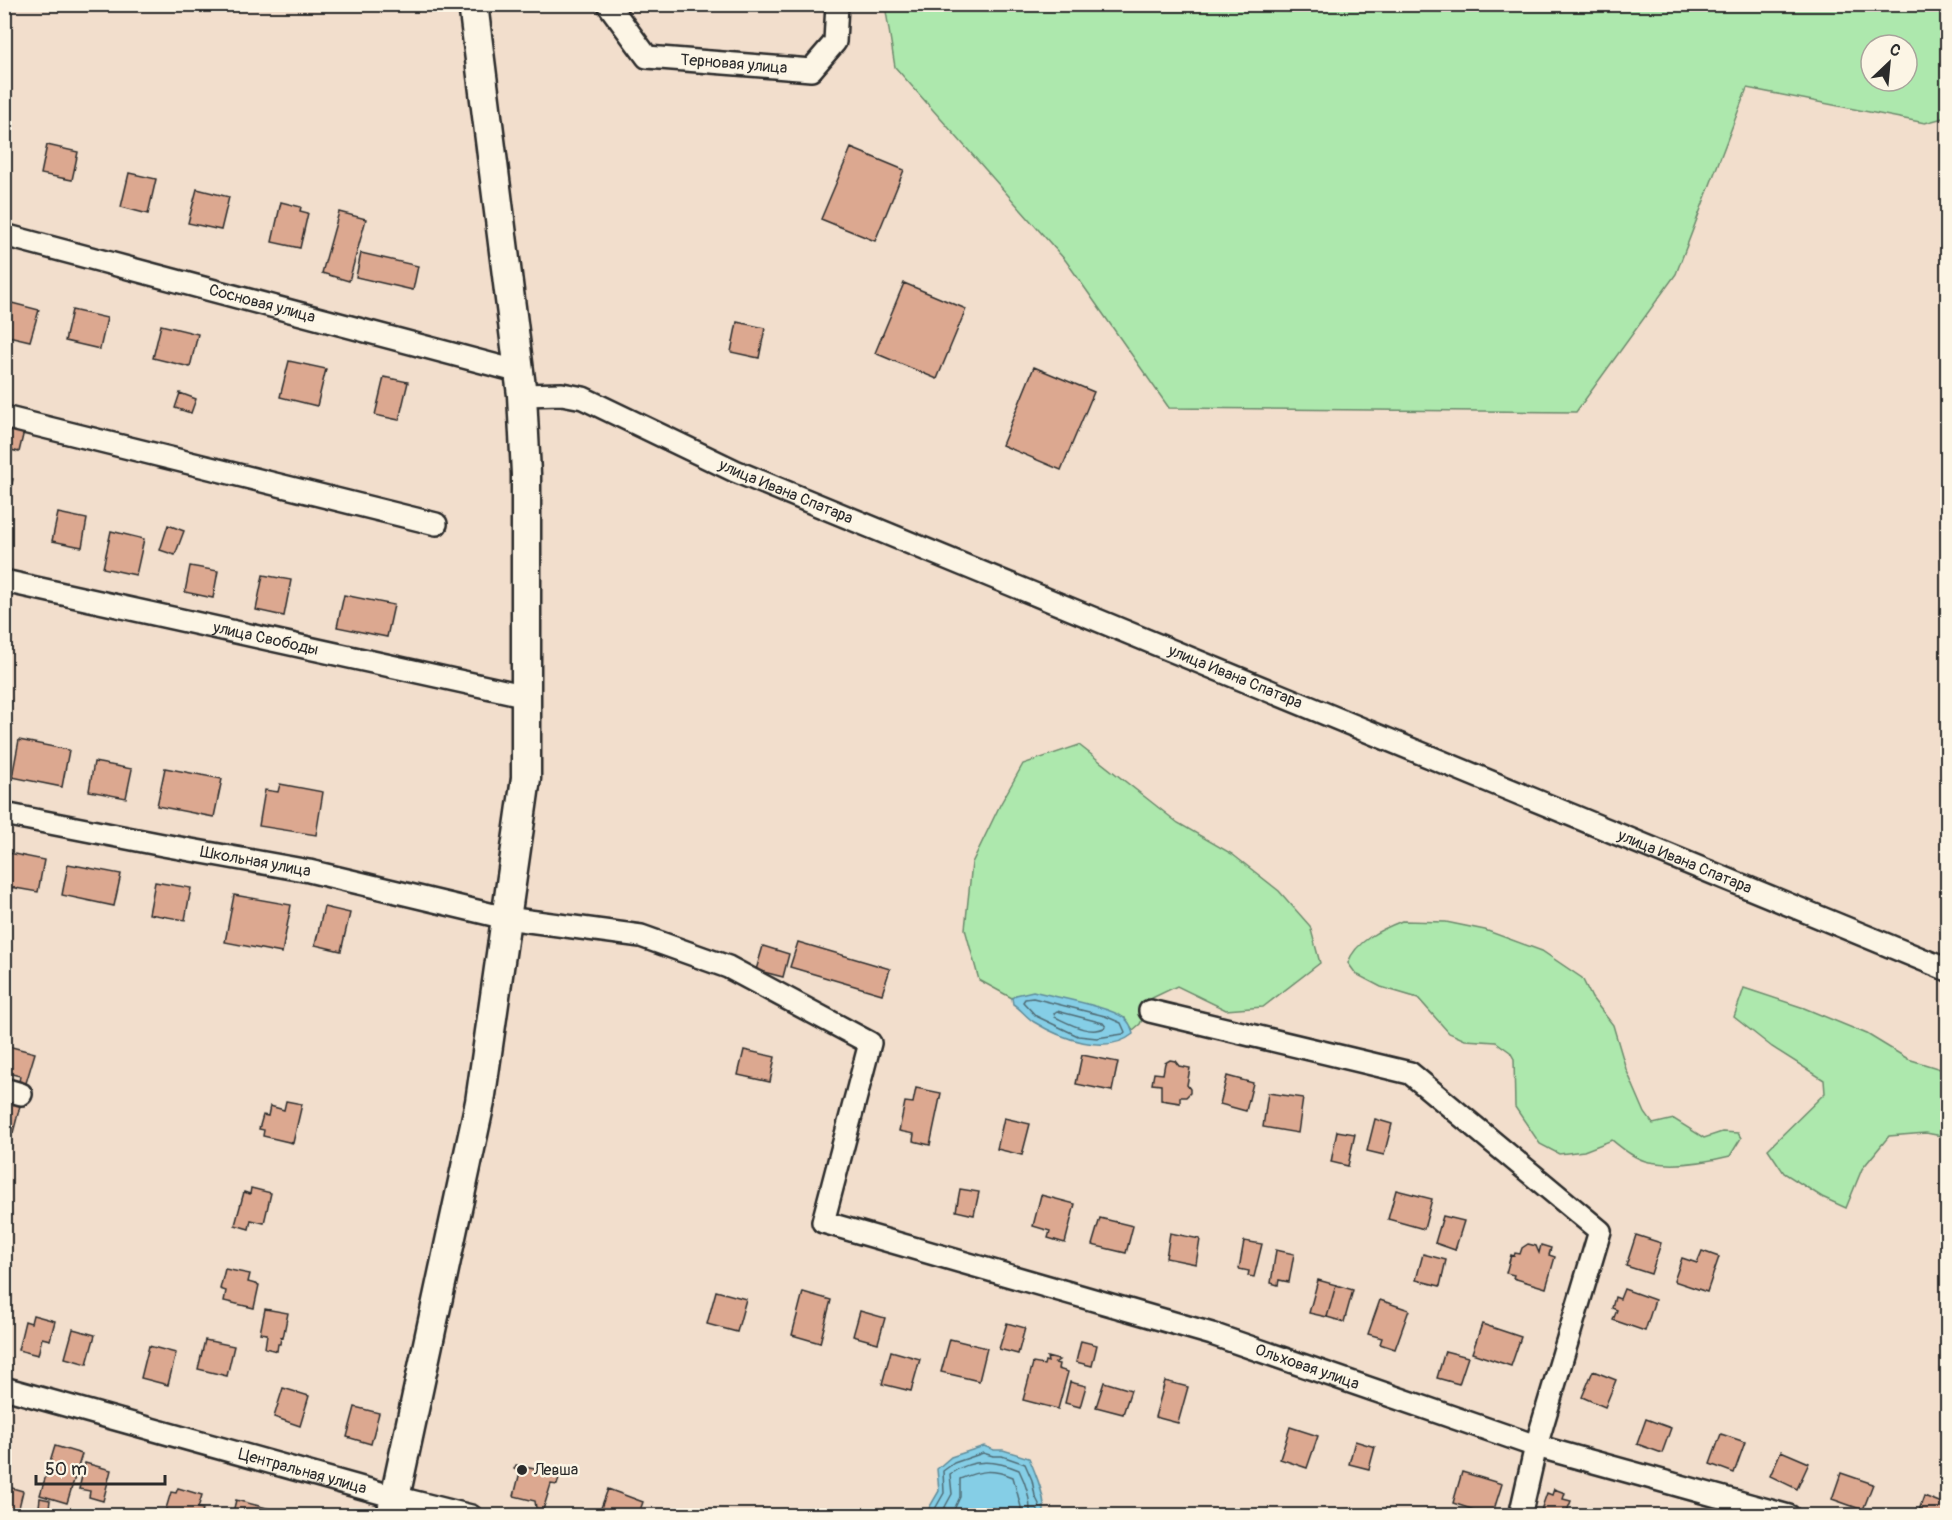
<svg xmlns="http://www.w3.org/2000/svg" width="1952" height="1520" viewBox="0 0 1952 1520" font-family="Pangolin,sans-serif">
  <rect width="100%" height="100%" fill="#f2decc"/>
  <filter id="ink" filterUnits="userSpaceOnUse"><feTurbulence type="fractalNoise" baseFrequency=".0167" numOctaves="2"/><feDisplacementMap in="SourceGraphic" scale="12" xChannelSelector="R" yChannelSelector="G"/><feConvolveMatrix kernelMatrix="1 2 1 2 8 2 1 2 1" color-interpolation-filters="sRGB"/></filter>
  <g filter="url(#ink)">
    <path fill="#ade8ad" stroke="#6c8a6c" stroke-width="1.5" fill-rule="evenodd" d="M885 5H1947V117L1925 123 1747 88 1676 274 1576 412 1169 408 1066 261 895 67ZM1871 45H1907V81H1871Z
      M1079 745 1178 823 1232 854 1279 891 1310 926 1320 963 1263 1007 1226 1010 1177 986 1152 998 1140 1024 1133 1030 1125 1018 1016 995 1012 998 979 980 965 929 972 863 1000 805 1023 764Z
      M1402 921 1446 922 1485 930 1542 951 1582 978 1592 998 1613 1025 1626 1069 1645 1113 1653 1124 1674 1119 1704 1138 1722 1132 1738 1133 1741 1138 1730 1156C1706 1162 1674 1167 1649 1162 1635 1159 1623 1149 1612 1140L1584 1151 1559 1154 1540 1144 1515 1107 1514 1059 1510 1052 1496 1042 1465 1040 1449 1033 1418 998 1381 987 1356 974 1348 963C1355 941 1382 929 1402 921Z
      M1744 988 1804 1008 1867 1034 1908 1059 1947 1071V1137L1926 1133 1889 1136 1862 1169 1846 1208 1822 1197 1784 1173 1768 1149 1825 1093 1824 1080 1772 1047 1734 1017Z"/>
    <path fill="#85cee6" stroke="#618d9b" stroke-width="1.5" d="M1033 991C1054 997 1109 1006 1124 1018 1129 1021 1132 1029 1133 1034 1106 1056 1060 1038 1034 1022 1026 1017 1021 1009 1013 1004L1012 998 1016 995Z
      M984 1446 994 1450H1003L1029 1458C1035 1472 1048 1502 1043 1515H925L939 1491 937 1469 951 1457Z"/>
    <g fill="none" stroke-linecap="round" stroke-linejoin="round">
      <path stroke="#4f6c76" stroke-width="1.5" d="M1033 998 1105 1016 1121 1023 1125 1032 1123 1034 1097 1038 1078 1036 1036 1016 1023 1002 1025 999Z
        M1057 1011 1103 1023 1106 1027C1090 1036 1070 1024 1055 1017L1054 1013Z
        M931 1516 944 1493 943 1471 954 1463 983 1453 993 1456H1002L1025 1464 1032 1480 1035 1496 1039 1504 1037 1516
        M940 1516 952 1494 950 1474C972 1458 996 1460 1019 1470 1026 1484 1031 1501 1030 1516
        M951 1516 960 1497V1479C981 1470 992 1469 1013 1477L1021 1507V1516"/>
    </g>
    <path fill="#dca890" stroke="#2b2b2b" stroke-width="1.5" d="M47 145 78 152 72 180 41 174Z
      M851 148 904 170 875 241 821 219Z
      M129 173 156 179 148 214 121 207Z
      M197 189 229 197 221 230 188 223Z
      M281 202 301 207 300 211 308 213 300 248 272 242Z
      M339 212 366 219 349 281 322 273Z
      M361 253 418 266 413 290 356 277Z
      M904 283 966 309 937 379 875 353Z
      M4 301 39 310 30 341 4 335Z
      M72 310 107 318 100 349 65 341Z
      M737 322 765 328 759 358 731 352Z
      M161 325 198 334 190 367 153 358Z
      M289 361 326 369 317 406 280 397Z
      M1034 367 1094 392 1061 470 1002 445Z
      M384 377 408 382 399 420 375 415Z
      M180 393 196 399 191 413 175 408Z
      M4 427 24 431 19 452 7 449 5 458Z
      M4 478 13 479 5 520H4Z
      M58 513 87 519 82 547 52 541Z
      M168 525 184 531 175 555 160 550Z
      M111 531 144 539 136 575 103 568Z
      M190 566 218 571 213 598 185 592Z
      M263 575 291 580 284 616 256 610Z
      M344 595 394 605 387 637 337 627Z
      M19 740 69 750 62 787 12 777Z
      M94 762 132 769 126 798 89 791Z
      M165 768 222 779 214 817 157 806Z
      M280 784 323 792 316 835 259 826 265 790 278 792Z
      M4 852 44 860 38 892 4 886Z
      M68 864 121 874 114 906 62 895Z
      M155 882 191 888 185 920 149 914Z
      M234 895 291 905 282 953 225 942Z
      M324 907 350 913 341 951 315 945Z
      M798 942 890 969 882 994 790 967Z
      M763 946 789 954 783 977 756 970Z
      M4 1045 35 1053 26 1083 19 1082 20 1076 4 1072Z
      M744 1050 775 1057 770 1082 738 1075Z
      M1082 1055 1118 1062 1112 1091 1076 1084Z
      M1170 1060 1175 1061 1179 1066 1190 1068 1187 1085 1190 1089V1093L1186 1097H1180V1103L1161 1100V1085L1152 1084 1154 1073 1163 1074 1165 1063Z
      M1227 1076 1253 1083 1246 1111 1220 1104Z
      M916 1088 941 1093 930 1145 913 1141 914 1134 899 1131 905 1102 913 1103Z
      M1268 1093 1303 1098 1298 1133 1263 1127Z
      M14 1100 21 1102 13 1133 4 1130V1103L13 1105Z
      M286 1101 302 1104 293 1143 263 1136 264 1130 259 1129 263 1115 268 1116 270 1106 284 1110Z
      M1004 1118 1030 1124 1022 1155 997 1149Z
      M1375 1119 1392 1124 1384 1155 1367 1151Z
      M1337 1131 1355 1134 1348 1166 1331 1162Z
      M251 1188 271 1193 264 1223 251 1220 249 1229 235 1225 244 1192 250 1194Z
      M960 1189 979 1192 974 1215 956 1211Z
      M1396 1190 1432 1199 1424 1229 1388 1219Z
      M1041 1195 1075 1204 1065 1243 1048 1238 1050 1231 1033 1226Z
      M1443 1216 1464 1221 1455 1250 1435 1243Z
      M1100 1218 1133 1226 1126 1253 1092 1245Z
      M1170 1233 1200 1239 1196 1264 1166 1258Z
      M1636 1235 1661 1243 1651 1274 1626 1266Z
      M1244 1241 1262 1244 1254 1277 1248 1276 1249 1271 1239 1269Z
      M1528 1244 1536 1246 1539 1253 1541 1245 1551 1248 1549 1255 1555 1257 1546 1288 1513 1278 1514 1275 1506 1273 1511 1255 1514 1256 1515 1253 1520 1254 1522 1248Z
      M1276 1250 1294 1254 1289 1282 1279 1280 1278 1285 1271 1283Z
      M1702 1251 1719 1257 1707 1292 1674 1281 1682 1258 1697 1263Z
      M1423 1254 1446 1260 1440 1286 1416 1280Z
      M225 1269 250 1274 248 1282 259 1285 254 1308 224 1301 226 1291 220 1289Z
      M1318 1280 1336 1285 1327 1317 1309 1313Z
      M1336 1285 1353 1290 1344 1322 1327 1317Z
      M1624 1289 1655 1300 1645 1331 1613 1320 1617 1310 1612 1308 1615 1297 1620 1299Z
      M716 1291 746 1299 737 1332 707 1324Z
      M803 1292 831 1300 820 1343 792 1335Z
      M1380 1300 1409 1310 1395 1349 1380 1344 1382 1338 1368 1334Z
      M265 1309 288 1313 283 1338 281 1337 280 1344H278L277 1351 265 1348 267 1334 260 1333Z
      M860 1311 885 1318 878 1343 853 1336Z
      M33 1315 55 1321 50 1340 42 1338 38 1355 18 1350 25 1321 31 1323Z
      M1007 1323 1025 1328 1018 1354 999 1349Z
      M1482 1324 1521 1337 1511 1366 1472 1353Z
      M73 1329 95 1335 87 1364 65 1358Z
      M950 1339 987 1348 979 1381 941 1372Z
      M205 1340 234 1346 227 1376 198 1369Z
      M1081 1341 1097 1345 1092 1366 1076 1362Z
      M149 1346 176 1353 168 1385 141 1378Z
      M891 1351 920 1359 911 1391 882 1384Z
      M1445 1351 1468 1357 1459 1384 1437 1378Z
      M1047 1357 1059 1360 1055 1363 1059 1364 1058 1369 1068 1372 1058 1409 1023 1400 1033 1363 1044 1365 1045 1361 1048 1362Z
      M1593 1371 1616 1380 1605 1407 1582 1397Z
      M1165 1381 1188 1387 1178 1423 1155 1417Z
      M1070 1382 1086 1386 1080 1407 1065 1403Z
      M1104 1382 1131 1390 1123 1414 1096 1407Z
      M283 1388 309 1396 300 1426 274 1417Z
      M355 1407 379 1413 371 1444 347 1437Z
      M1646 1419 1671 1428 1662 1453 1637 1444Z
      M1290 1427 1318 1436 1307 1468 1280 1459Z
      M1721 1434 1745 1442 1734 1473 1710 1464Z
      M1355 1441 1375 1447 1369 1469 1349 1464Z
      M55 1446 82 1454 67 1503 40 1495Z
      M1781 1451 1809 1463 1797 1489 1770 1476Z
      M85 1463 111 1470 103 1501 89 1497 90 1491 79 1489Z
      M516 1465 553 1473V1476L559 1478 557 1485 551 1484 543 1510 536 1508 535 1501 514 1496 520 1472 514 1469Z
      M1462 1472 1502 1484 1492 1516 1453 1503Z
      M1841 1473 1873 1484 1863 1510 1832 1499Z
      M5 1486 23 1491 17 1516H4Z
      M178 1488 202 1495 198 1508 203 1509 201 1516H179L165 1512 171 1492 176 1493Z
      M608 1489 643 1502 638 1516H598Z
      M1554 1489 1565 1493 1563 1499 1571 1501 1565 1516H1543L1544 1511 1541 1510 1547 1493 1552 1495Z
      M1924 1496 1947 1505 1943 1516H1917Z
      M40 1498 50 1500 48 1516H38Z
      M236 1500 297 1516H232Z
      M852 1509 877 1516H850Z"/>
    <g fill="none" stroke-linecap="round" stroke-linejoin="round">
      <g stroke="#2b2b2b" stroke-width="26">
        <g id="minor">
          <path id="s1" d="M608 4 647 57 811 70 835 42 837 4"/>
          <path id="s2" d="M4 235 520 372"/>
          <path id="s3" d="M522 395 562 394 583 398 735 471 1948 970"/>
          <path d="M4 417 436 524"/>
          <path id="s4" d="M4 581 527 696"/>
          <path id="s5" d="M4 814 163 845 309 871 506 918 641 936 728 967 870 1043 823 1222 1212 1334 1536 1446 1789 1516"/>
          <path d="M1150 1011 1410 1073 1600 1231 1536 1446 1520 1516"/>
          <path d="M4 1089 21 1094"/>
          <path id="s6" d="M4 1388 395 1497 471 1516"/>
        </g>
      </g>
      <g stroke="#2b2b2b" stroke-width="33">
        <path id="secondary" d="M391 1516 480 1102 526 778V474L522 395 473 4"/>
      </g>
      <use href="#minor" stroke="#fcf5e5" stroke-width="21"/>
      <use href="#secondary" stroke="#fcf5e5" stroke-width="28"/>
    </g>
  </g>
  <circle fill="#2b2b2b" stroke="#fcf5e5" stroke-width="2" cx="522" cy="1470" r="6"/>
  <g text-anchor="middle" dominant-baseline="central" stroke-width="5" stroke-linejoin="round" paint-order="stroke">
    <g font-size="16" fill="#2b2b2b" stroke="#fcf5e5">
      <text stroke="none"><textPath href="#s1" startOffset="153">Терновая улица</textPath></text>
      <text stroke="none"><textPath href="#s2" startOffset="267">Сосновая улица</textPath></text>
      <text stroke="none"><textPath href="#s3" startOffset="285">улица Ивана Спатара</textPath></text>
      <text stroke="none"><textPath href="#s4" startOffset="268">улица Свободы</textPath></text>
      <text stroke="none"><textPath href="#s3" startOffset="771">улица Ивана Спатара</textPath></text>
      <text stroke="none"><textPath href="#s5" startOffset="256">Школьная улица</textPath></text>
      <text stroke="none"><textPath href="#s3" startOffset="1257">улица Ивана Спатара</textPath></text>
      <text stroke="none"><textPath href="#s5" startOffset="1593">Ольховая улица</textPath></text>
      <text stroke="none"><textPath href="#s6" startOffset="310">Центральная улица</textPath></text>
    </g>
    <g font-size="16" fill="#2b2b2b" stroke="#fcf5e5" text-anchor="start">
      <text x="534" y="1470">Левша</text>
    </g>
  </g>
  <rect width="1952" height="1520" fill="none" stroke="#fcf5e5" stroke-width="24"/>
  <rect x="12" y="12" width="1928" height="1496" fill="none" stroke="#2b2b2b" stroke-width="2" filter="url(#ink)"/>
  <g transform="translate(1889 63) rotate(26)"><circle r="28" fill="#fcf5e5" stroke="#a8a49b" stroke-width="1.5"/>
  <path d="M0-4.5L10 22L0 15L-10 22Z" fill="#2b2b2b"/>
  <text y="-9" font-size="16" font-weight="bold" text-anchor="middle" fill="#2b2b2b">С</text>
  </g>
  <path d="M36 1475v9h129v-9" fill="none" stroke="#2b2b2b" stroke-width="3"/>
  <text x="45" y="1475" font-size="18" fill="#2b2b2b" stroke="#fcf5e5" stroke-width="4.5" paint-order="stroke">50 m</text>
</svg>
